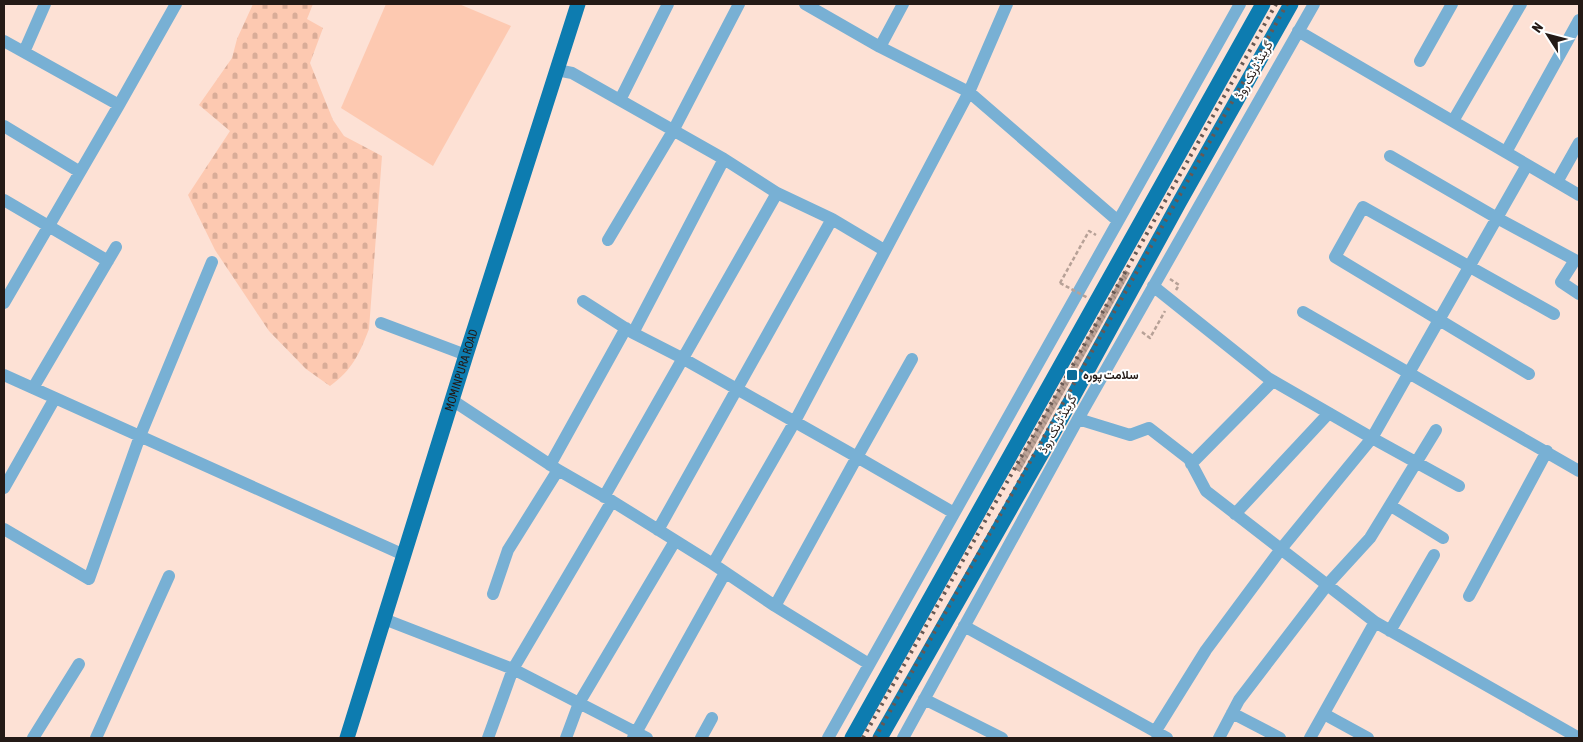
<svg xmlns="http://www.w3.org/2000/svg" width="1583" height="742" viewBox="0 0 1583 742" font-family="'Asap Condensed',Vazirmatn,sans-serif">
  <defs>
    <pattern id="cemetery-stones" width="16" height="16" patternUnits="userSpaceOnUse" patternTransform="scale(1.25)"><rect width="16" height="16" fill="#fdc9b1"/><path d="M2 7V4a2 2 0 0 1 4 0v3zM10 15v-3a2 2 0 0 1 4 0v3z" fill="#d9ac98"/></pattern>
    <pattern id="building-back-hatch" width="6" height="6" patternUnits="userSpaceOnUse" patternTransform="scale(1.25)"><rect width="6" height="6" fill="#bda397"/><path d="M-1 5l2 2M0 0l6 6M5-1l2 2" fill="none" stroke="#99847a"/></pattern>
  </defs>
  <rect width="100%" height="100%" fill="#fde1d5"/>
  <path fill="#fdc9b1" d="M386 4H459L511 26 433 166 341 108Z"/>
  <path fill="url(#cemetery-stones)" d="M253 4H313L307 19 323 28 310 63 333 120 344 136 382 156 369 329C359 355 352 370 330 386L306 369 269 331 215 250 188 195 230 131 199 105 232 58 237 39Z"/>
  <path fill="url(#building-back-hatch)" d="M1125 270 1130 273 1020 472 1014 469Z"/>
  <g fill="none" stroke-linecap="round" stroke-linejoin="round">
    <path stroke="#b7a197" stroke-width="2.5" stroke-dasharray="4 2.5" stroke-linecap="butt" d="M1170 279 1179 285 1176 290
      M1060 283 1089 231 1096 235
      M1142 332 1150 338 1165 311"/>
    <path stroke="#78b0d4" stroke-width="12" d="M805 4 880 47 969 92 1118 221
      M1298 31 1579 195
      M4 41 119 105
      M880 47 903 4
      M24 52 45 4
      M1420 61 1452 4
      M557 70 572 73 724 159 777 193 832 219 884 250
      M620 100 668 4
      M1453 121 1521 4
      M4 126 80 172
      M1506 152 1579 20
      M1390 156 1497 218 1575 260 1561 282 1579 294
      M1557 182 1579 143
      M4 200 108 261
      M608 240 673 131 739 4
      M1153 286 1268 378 1372 438 1527 165
      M583 301 633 333 682 358 857 457 775 606
      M4 303 119 105 176 4
      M1303 312 1579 471
      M381 323 466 355
      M633 333 724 159
      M912 359 857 457 954 513
      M1529 374 1335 257 1363 207 1554 314
      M4 375 404 555
      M33 388 116 247
      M452 400 558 470 612 501 713 564 775 606 869 664
      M1078 419 1130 435 1149 428 1189 459 1206 491 1375 622 1579 738
      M1191 464 1273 381
      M550 465 626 328
      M4 488 55 398
      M604 497 777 193
      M1391 506 1443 538
      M1235 514 1329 413
      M4 529 89 579 140 436 212 262
      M658 530 832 219
      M713 564 794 423 969 92 1007 4
      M493 594 508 550 558 470
      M1469 596 1547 451
      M384 619 513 669 647 738
      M964 626 1167 738
      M1390 631 1434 555
      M924 699 1002 738
      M1232 713 1280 738
      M1324 714 1368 738
      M1155 732 1206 650 1281 549 1372 438 1459 486
      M33 738 79 664
      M96 738 169 576
      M488 738 513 669 612 501
      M566 738 579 703 675 541
      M633 738 725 573
      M701 738 712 718
      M828 738 1240 4
      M903 738 1078 419 1314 4
      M1219 738 1239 700 1327 585 1370 538 1436 430
      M1310 738 1375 622"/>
    <g stroke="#0d7cb0" stroke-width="15">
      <path id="s1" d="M347 738 466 355 578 4"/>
      <path d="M852 738 1263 4"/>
      <path d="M880 738 1046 446 1179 203 1291 4"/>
    </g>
    <path stroke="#685852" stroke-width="4" stroke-dasharray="2.5 5" stroke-linecap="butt" d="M863 738 1276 4
      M875 738 1287 4"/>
    <path stroke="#b7a197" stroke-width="2.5" stroke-dasharray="4 2.5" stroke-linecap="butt" d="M1060 283 1088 298"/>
  </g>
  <rect fill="#0a6d9b" stroke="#fff" stroke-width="2" x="1066" y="369" width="12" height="12" rx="2.5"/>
  <g text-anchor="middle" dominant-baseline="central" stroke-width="4" stroke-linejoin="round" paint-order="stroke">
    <g font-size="12" fill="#241a16" stroke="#fff">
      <text transform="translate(1254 70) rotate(-61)">گرینڈ ٹرنک روڈ</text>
      <text stroke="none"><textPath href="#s1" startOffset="385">MOMINPURA ROAD</textPath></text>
      <text transform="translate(1058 424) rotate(-61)">گرینڈ ٹرنک روڈ</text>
    </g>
    <g font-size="12" font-weight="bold" fill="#241a16" stroke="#fff" text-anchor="start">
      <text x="1083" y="375">سلامت پورہ</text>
    </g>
  </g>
  <rect width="1583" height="742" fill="none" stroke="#241a16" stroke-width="10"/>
  <g transform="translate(1548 35) rotate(306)" stroke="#ffffff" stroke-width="4" paint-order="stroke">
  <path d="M0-4L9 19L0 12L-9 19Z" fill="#241a16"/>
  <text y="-8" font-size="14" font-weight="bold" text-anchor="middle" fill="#241a16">N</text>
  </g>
</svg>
